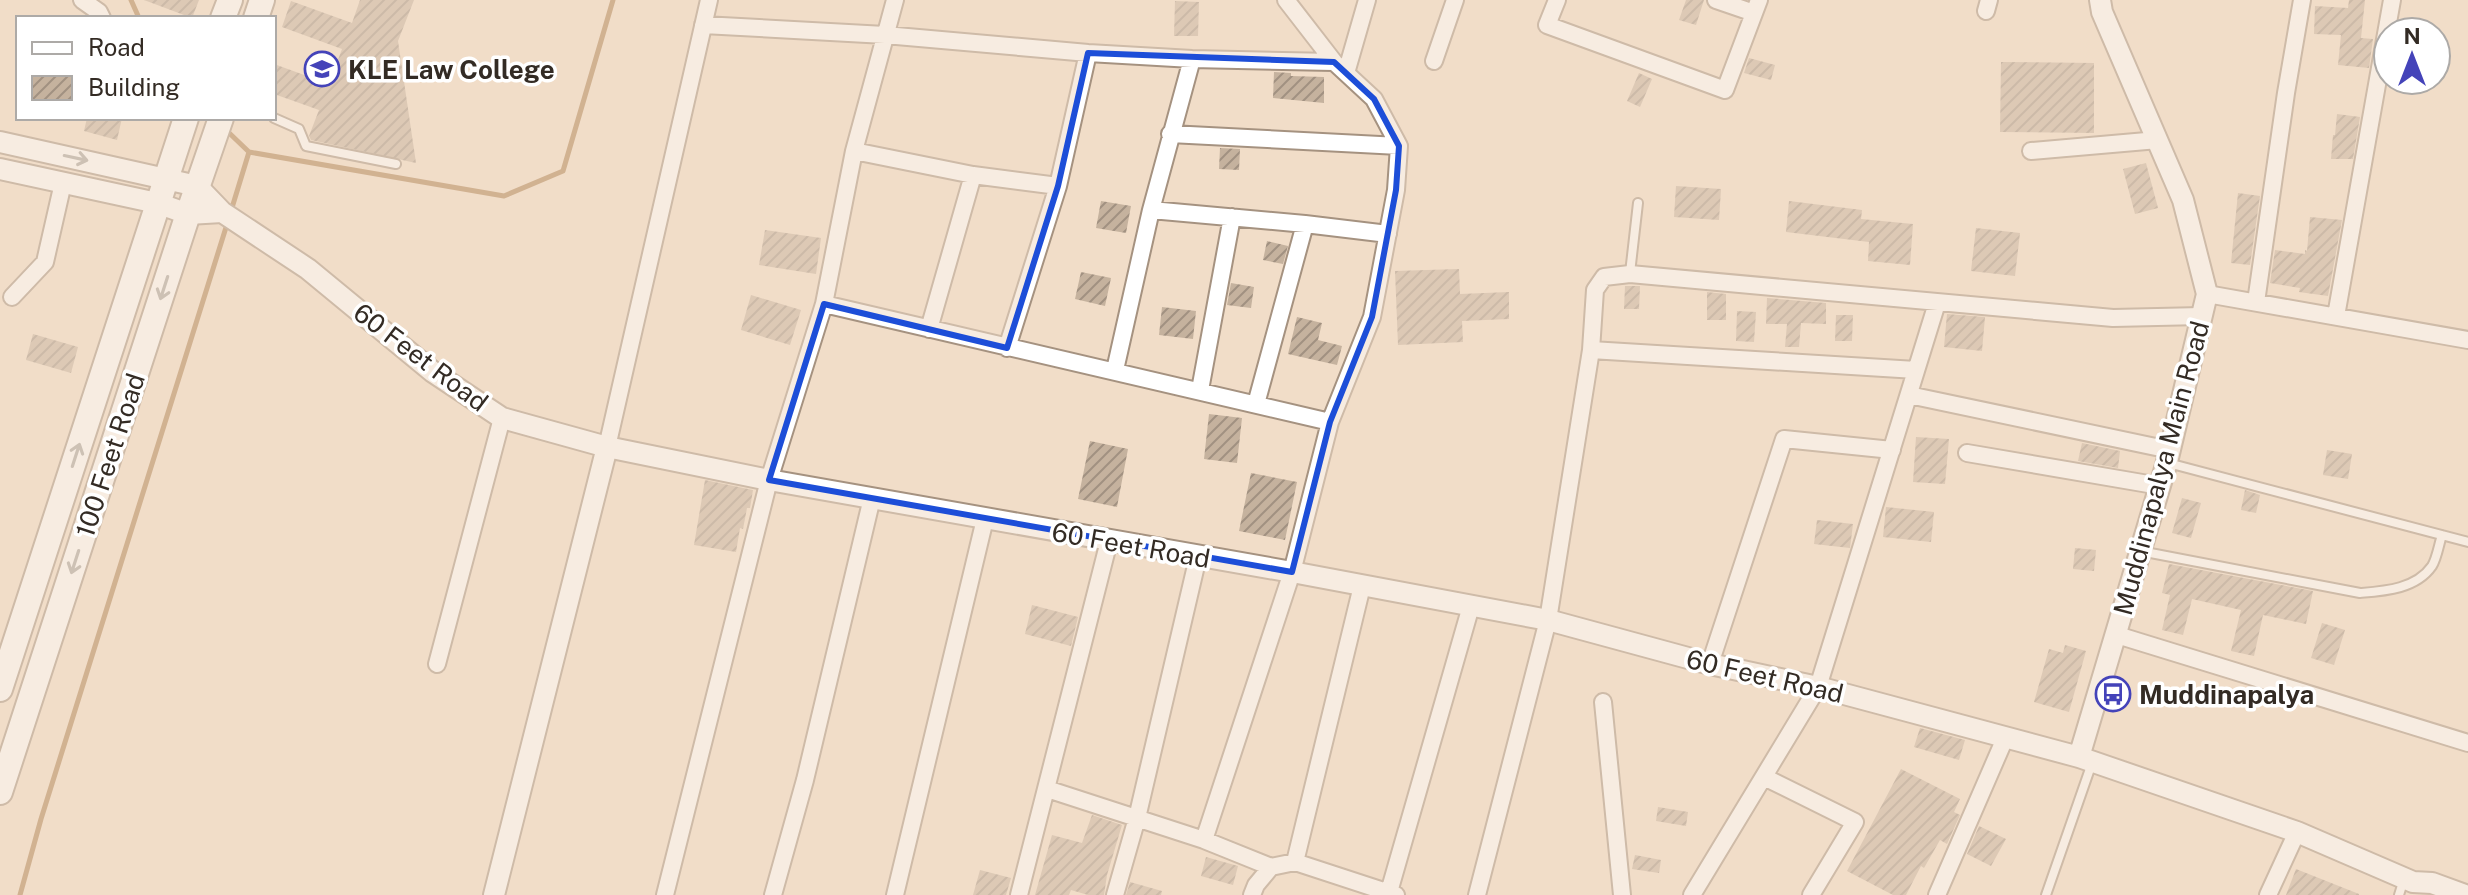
<svg xmlns="http://www.w3.org/2000/svg" width="2468" height="895" viewBox="0 0 2468 895" font-family="'Public Sans',sans-serif">
  <defs>
    <pattern id="building-hatch" width="6" height="6" patternUnits="userSpaceOnUse" patternTransform="scale(2)"><rect width="6" height="6" fill="#c5b29e"/><path d="M-1 1l2-2M0 6l6-6M5 7l2-2" fill="none" stroke="#a19181"/></pattern>
  </defs>
  <rect width="100%" height="100%" fill="#f1ddc8"/>
  <g fill="none" stroke-linecap="round" stroke-linejoin="round">
    <path stroke="#ab7e4e" stroke-width="5" d="M131 0 139 18
      M225 129 249 152
      M231 211 249 152 504 196 563 171 613 0
      M20 895 41 819 228 221"/>
  </g>
  <path fill="url(#building-hatch)" d="M144 0H199L192 18Z
    M360 0H414L398 41 416 163 311 140 309 136 319 110 274 94V64L329 84 342 49 282 27 291 1 352 23Z
    M1686 0H1704L1696 25 1679 20Z
    M2349 0H2365L2361 38 2373 39 2369 68 2338 65 2341 35 2314 34 2315 6 2348 8Z
    M1175 1 1199 2 1198 36H1174Z
    M1749 58 1775 65 1771 80 1744 73Z
    M2001 62 2094 63V133L2000 132Z
    M1274 72 1291 73V76L1324 77V103L1273 98Z
    M1639 73 1652 79 1640 107 1627 101Z
    M2337 114 2360 117 2353 159H2331L2333 135H2335Z
    M87 118H122L117 140 84 131Z
    M1220 148 1240 149 1239 170 1219 169Z
    M2146 163 2158 208 2135 214 2123 169Z
    M1676 186 1721 189 1719 220 1674 217Z
    M2238 193 2260 196 2250 265 2231 263Z
    M1101 201 1131 206 1126 233 1096 228Z
    M1789 201 1862 210 1861 219 1913 224 1910 265 1868 261 1869 242 1786 232Z
    M2310 217 2342 220 2328 296 2299 292 2300 288 2270 283 2275 250 2305 254V250L2307 251Z
    M1976 228 2020 233 2015 276 1971 271Z
    M765 230 821 238 816 274 759 265Z
    M1267 241 1288 246 1283 264 1263 260Z
    M1459 269 1460 294 1509 292V319L1462 321 1463 342 1398 345 1395 271Z
    M1081 272 1111 278 1105 306 1075 299Z
    M1231 283 1254 287 1251 308 1227 305Z
    M1625 286H1640L1639 309H1624Z
    M1707 292 1726 294V320H1707Z
    M751 295 801 310 790 345 741 330Z
    M1767 298 1826 303V324L1801 323 1799 347H1785L1787 324H1766Z
    M1162 307 1196 311 1193 339 1159 335Z
    M1737 311 1756 312 1754 342 1736 341Z
    M1947 314 1985 317 1982 351 1944 347Z
    M1836 315H1853L1852 341H1835Z
    M1297 317 1322 323 1318 340 1342 346 1337 365 1288 354Z
    M33 334 78 347 71 373 26 360Z
    M1209 414 1242 418 1237 463 1204 459Z
    M1916 437 1949 439 1945 484 1913 482Z
    M1090 441 1128 449 1117 507 1078 499Z
    M2082 443 2120 451 2118 468 2078 461Z
    M2327 450 2352 454 2348 479 2323 475Z
    M1251 473 1297 482 1285 540 1239 531Z
    M705 480 753 490 750 508H747L743 529 740 528 736 552 694 545Z
    M2245 490 2260 495 2256 513 2241 510Z
    M2182 498 2201 503 2191 538 2172 533Z
    M1886 507 1934 512 1931 542 1883 537Z
    M1817 520 1853 524 1850 548 1814 544Z
    M2075 548 2096 550 2094 571 2073 569Z
    M2169 564 2313 591 2306 624 2263 615 2254 656 2231 651 2241 610 2192 599 2183 635 2162 630 2170 595 2162 593Z
    M1032 605 1078 617 1071 646 1025 634Z
    M2322 623 2345 630 2334 665 2311 658Z
    M2065 645 2086 651 2069 712 2034 702 2049 649 2063 653Z
    M1920 728 1965 740 1959 760 1914 747Z
    M1901 769 1960 799 1954 812 1960 815 1947 844 1940 840 1924 868 1921 866 1906 895H1893L1847 871Z
    M1658 807 1688 812 1686 826 1656 821Z
    M1092 815 1122 825 1107 875 1104 895H1088L1071 890 1069 895H1035L1052 835 1082 843Z
    M1979 826 2006 839 1991 866 1967 854Z
    M1635 855 1661 860 1659 873 1632 869Z
    M1206 857 1238 866 1233 885 1201 876Z
    M2296 869 2359 894V895H2286Z
    M980 870 1011 878 1006 895H973Z
    M1130 882 1162 891 1161 895H1126Z"/>
  <g fill="none" stroke-linecap="round" stroke-linejoin="round">
    <g stroke="#a59280" stroke-width="12">
      <path id="service" d="M274 118 299 129 306 146 396 164
        M1630 273 1638 203
        M2168 463 2468 542
        M2140 551 2360 593C2385 591 2416 589 2432 566 2437 558 2439 544 2442 535
        M2046 895 2092 763
        M2399 895 2404 879"/>
    </g>
    <g stroke="#a59280" stroke-width="20">
      <path id="minor" d="M82 0 99 12 102 18
        M1557 0 1547 25 1725 90 1759 0
        M1716 0 1754 13
        M1986 11 1989 0
        M703 25 885 35 1088 53 1192 59 1334 62
        M1434 61 1455 0
        M1346 73 1367 0
        M1170 134 1399 146
        M854 151 973 175 1058 186
        M2031 151 2158 140
        M1151 210 1305 224 1388 234
        M2207 294 2468 340
        M12 297 45 262 63 183
        M2256 302 2286 93 2302 0
        M824 304C993 344 1162 382 1330 422
        M2336 316 2392 0
        M929 329 973 175
        M1007 348 1058 186 1088 53
        M1591 350 1916 370
        M1115 370 1151 210 1192 59
        M1200 390 1232 217
        M1909 395 2170 450
        M1256 404 1305 224
        M607 447 709 0
        M1967 453 2160 486
        M2117 635 2468 743
        M437 664 502 418
        M1710 664 1784 439 1892 450
        M1603 702 1622 895
        M1764 777 1855 822 1811 895
        M1047 789 1204 840 1271 867
        M1204 840 1292 572 1330 422 1372 317 1396 190 1399 146 1374 99 1334 62 1286 0
        M1295 862 1362 586
        M1389 892 1471 606
        M665 895 769 480 824 304 854 151 895 0
        M773 895 805 780 872 498
        M895 895 985 519
        M1019 895 1109 541
        M1115 895 1137 818 1198 557
        M1252 895 1256 885 1271 867 1295 862 1396 895
        M1477 895 1548 620 1591 350 1595 290 1604 277 1630 274 2113 318 2202 316
        M1692 895 1818 687 1937 303
        M1937 895 2006 736
        M2268 895 2297 832"/>
    </g>
    <g stroke="#a59280" stroke-width="24">
      <path id="tertiary" d="M0 142 197 186 222 212 308 269 433 372 502 418 607 447 769 480 1292 572 1548 620 1710 664 1818 687 2079 757 2297 832 2413 882 2432 883 2465 895
        M0 169 157 203 188 214 222 212
        M2079 757 2167 462 2207 294 2183 200 2102 12 2100 0
        M494 895 607 447"/>
    </g>
    <g stroke="#a59280" stroke-width="28">
      <path id="secondary" d="M223 18 230 0
        M256 18 262 0
        M0 689 186 118
        M0 792 188 214 221 118"/>
    </g>
    <use href="#service" stroke="#fff" stroke-width="8"/>
    <use href="#minor" stroke="#fff" stroke-width="16"/>
    <use href="#tertiary" stroke="#fff" stroke-width="20"/>
    <use href="#secondary" stroke="#fff" stroke-width="24"/>
  </g>
  <defs><path id="oneway-shaft" d="M-6 0H5M1.5-3L5.5 0L1.5 3" fill="none" stroke-width="1.6" stroke-linecap="round" stroke-linejoin="round" transform="scale(2)"/></defs>
  <g stroke="#a3a09c">
    <use href="#oneway-shaft" transform="translate(76 158) rotate(12)"/>
    <use href="#oneway-shaft" transform="translate(164 288) rotate(108)"/>
    <use href="#oneway-shaft" transform="translate(76 455) rotate(-72)"/>
    <use href="#oneway-shaft" transform="translate(75 562) rotate(108)"/>
  </g>
  <path d="M0 0H2468V895H0ZM1088 53 1334 62 1374 99 1399 146 1396 190 1372 317 1330 422 1292 572 769 480 824 304 1007 348 1058 186Z" fill="#f1ddc8" fill-opacity=".55" fill-rule="evenodd"/>
  <path fill="none" stroke="#1d4ed8" stroke-width="6" stroke-linejoin="round" d="M1088 53 1334 62 1374 99 1399 146 1396 190 1372 317 1330 422 1292 572 769 480 824 304 1007 348 1058 186Z"/>
  <defs>
    <g id="university-ring" transform="scale(1.8)"><circle r="9.5" fill="#fff" stroke="#4443b9" stroke-width="1.5"/><path d="M0-5L7-2L0 1L-7-2ZM-4 1L0 2.5L4 1V4Q0 6-4 4Z" fill="#4443b9"/></g>
    <g id="bus-ring" transform="scale(1.8)"><circle r="9.5" fill="#fff" stroke="#4443b9" stroke-width="1.5"/><path d="M-5-6H5V4H4V6H2V4H-2V6H-4V4H-5ZM-3.5-4V0h7V-4ZM-3.5 1.2v1.5H-2V1.2ZM2 1.2v1.5H3.5V1.2Z" fill="#4443b9"/></g>
  </defs>
  <g fill-rule="evenodd">
    <use href="#university-ring" x="322" y="69"/>
    <use href="#bus-ring" x="2113" y="694"/>
  </g>
  <g text-anchor="middle" dominant-baseline="central" stroke-width="7" stroke-linejoin="round" paint-order="stroke">
    <g font-size="26" font-weight="bold" fill="#332b24" stroke="#fff" text-anchor="start">
      <text x="348" y="69">KLE Law College</text>
      <text x="2139" y="694">Muddinapalya</text>
    </g>
    <g font-size="26" fill="#332b24" stroke="#fff">
      <text transform="translate(421 357) rotate(37)">60 Feet Road</text>
      <text transform="translate(110 455) rotate(-72)">100 Feet Road</text>
      <text transform="translate(2161 468) rotate(-75)">Muddinapalya Main Road</text>
      <text transform="translate(1131 545) rotate(10)">60 Feet Road</text>
      <text transform="translate(1765 676) rotate(13)">60 Feet Road</text>
    </g>
  </g>
  <rect x="16" y="16" width="260" height="104" fill="#ffffff" stroke="#adaaa7" stroke-width="2"/>
  <rect x="32" y="42" width="40" height="12" fill="#ffffff" stroke="#adaaa7" stroke-width="2"/>
  <text x="88" y="56" font-size="24" fill="#332b24">Road</text>
  <rect x="32" y="76" width="40" height="24" fill="url(#building-hatch)" stroke="#adaaa7" stroke-width="2"/>
  <text x="88" y="96" font-size="24" fill="#332b24">Building</text>
  <g transform="translate(2412 56)"><circle r="38" fill="#ffffff" stroke="#adaaa7" stroke-width="2"/>
  <path d="M0-6L14 30L0 20L-14 30Z" fill="#4443b9"/>
  <text y="-12" font-size="22" font-weight="bold" text-anchor="middle" fill="#332b24">N</text>
  </g>
</svg>
